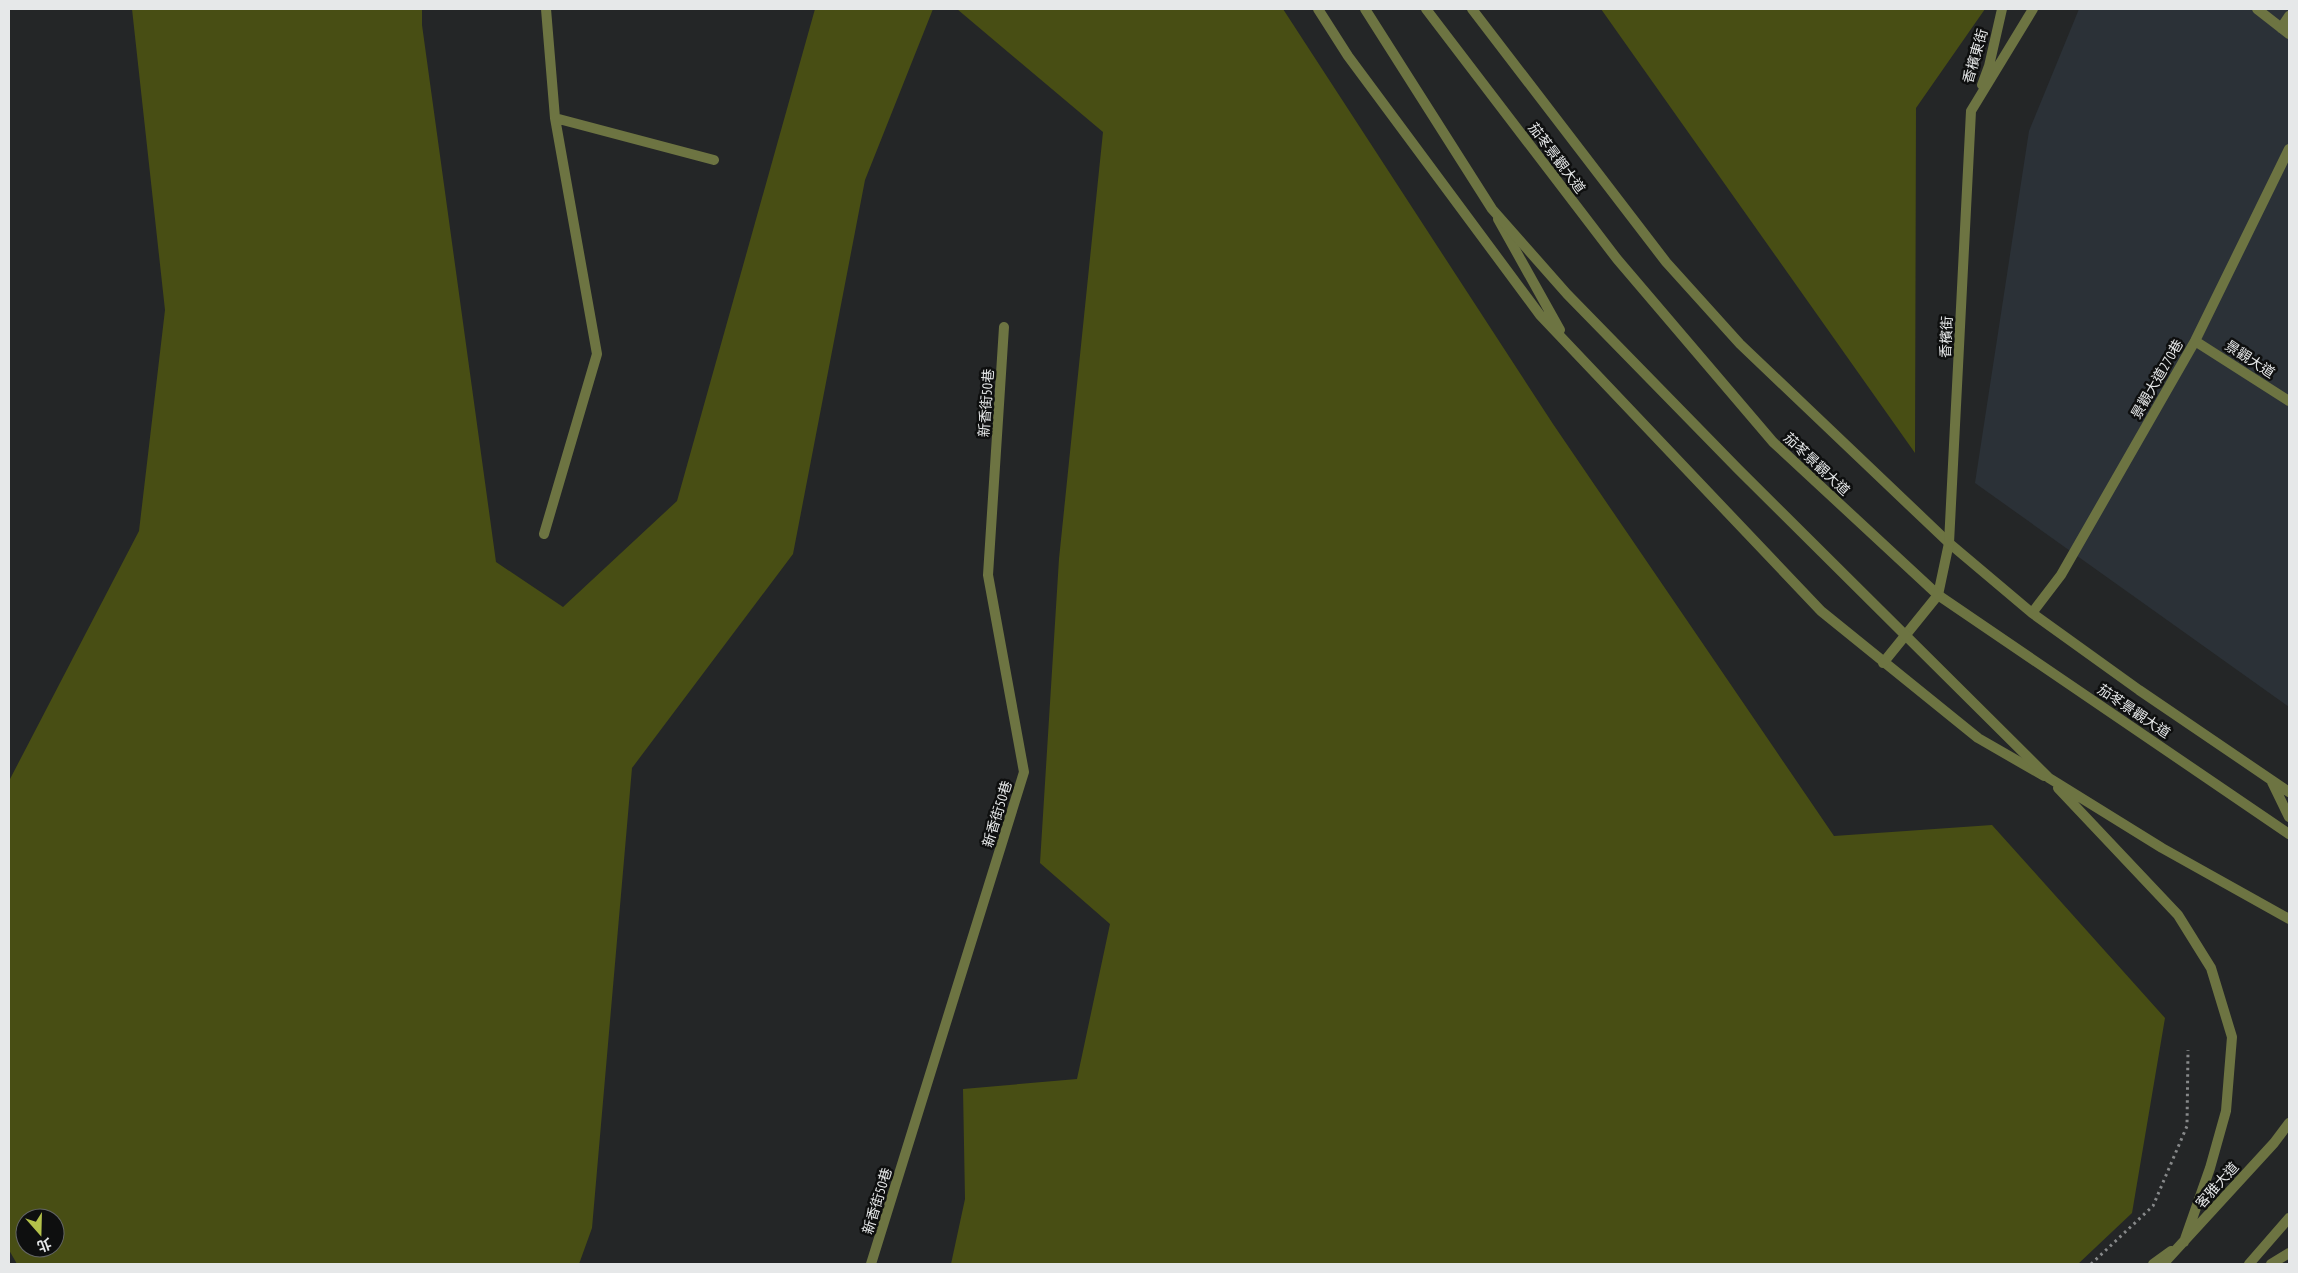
<svg xmlns="http://www.w3.org/2000/svg" width="2298" height="1273" viewBox="0 0 2298 1273" font-family="'PT Sans Narrow','Noto Sans TC',sans-serif">
  <rect width="100%" height="100%" fill="#242627"/>
  <path fill="#2b3137" d="M2079 9H2289V707L1975 483 2029 131Z"/>
  <path fill="#484e14" fill-rule="evenodd" d="M132 9H422V25L496 562 563 607 677 501 815 9H933L865 180 793 554 632 768 592 1228 579 1264H17L9 1250V781L139 531 165 310ZM25 1218H55V1248H25Z
    M957 9H1283L1553 424 1834 836 1992 825 2165 1018 2132 1213 2078 1264H951L965 1199 963 1089 1077 1079 1110 924 1040 863 1059 559 1103 132Z
    M1601 9H1985L1916 108 1915 453Z"/>
  <g fill="none" stroke-linecap="round" stroke-linejoin="round">
    <path stroke="#87898a" stroke-width="3" stroke-dasharray="2.5 4" stroke-linecap="butt" d="M2091 1264 2153 1206 2187 1126 2188 1050"/>
    <path stroke="#6d7442" stroke-width="10" d="M1318 9 1348 56 1540 315 1821 611 1978 738 2044 776
      M1472 9 1666 262 1740 344 1949 543 2032 613 2139 690 2289 792
      M2257 9 2289 34
      M2281 28 2289 16
      M555 118 714 160
      M1498 219 1560 330
      M2195 341 2289 401
      M544 534 597 354 555 118 546 9
      M2032 613 2061 575 2195 341 2289 149
      M2272 782 2289 817
      M871 1264 1024 772 988 575 1004 327
      M2153 1264 2171 1251"/>
    <path stroke="#6d7442" stroke-width="10" d="M1982 85 1989 66 2002 9
      M1883 663 1938 595 1949 543 1971 111 2033 9"/>
    <path stroke="#6d7442" stroke-width="10" d="M1365 9 1492 209 1567 294 1738 469 2049 778 2162 848 2289 919
      M1426 9 1617 259 1773 442 1938 595 2289 834
      M2058 788 2178 915 2211 968 2232 1037 2226 1111 2210 1168 2184 1242
      M2163 1264 2274 1143 2289 1123
      M2249 1264 2289 1218
      M2271 1264 2289 1253"/>
  </g>
  <g text-anchor="middle" dominant-baseline="central" stroke-width="5" stroke-linejoin="round" paint-order="stroke">
    <g font-size="14" fill="#e6e8e9" stroke="#0e0f0f">
      <text transform="translate(1975 56) rotate(-74)">香檳東街</text>
      <text transform="translate(1557 158) rotate(53)">茄苳景觀大道</text>
      <text transform="translate(1946 337) rotate(-87)">香檳街</text>
      <text transform="translate(2250 359) rotate(33)">景觀大道</text>
      <text transform="translate(2157 379) rotate(-60)">景觀大道270巷</text>
      <text transform="translate(986 403) rotate(-86)">新香街50巷</text>
      <text transform="translate(1817 464) rotate(43)">茄苳景觀大道</text>
      <text transform="translate(2134 711) rotate(34)">茄苳景觀大道</text>
      <text transform="translate(997 814) rotate(-73)">新香街50巷</text>
      <text transform="translate(2217 1185) rotate(-48)">客雅大道</text>
      <text transform="translate(877 1201) rotate(-73)">新香街50巷</text>
    </g>
  </g>
  <rect width="2298" height="1273" fill="none" stroke="#e6e8e9" stroke-width="20"/>
  <g transform="translate(40 1233) rotate(160)"><circle r="24" fill="#0e0f0f" stroke="#646666"/>
  <path d="M0-4L9 19L0 12L-9 19Z" fill="#b4c24a"/>
  <text y="-8" font-size="14" font-weight="bold" text-anchor="middle" fill="#e6e8e9">北</text>
  </g>
</svg>
